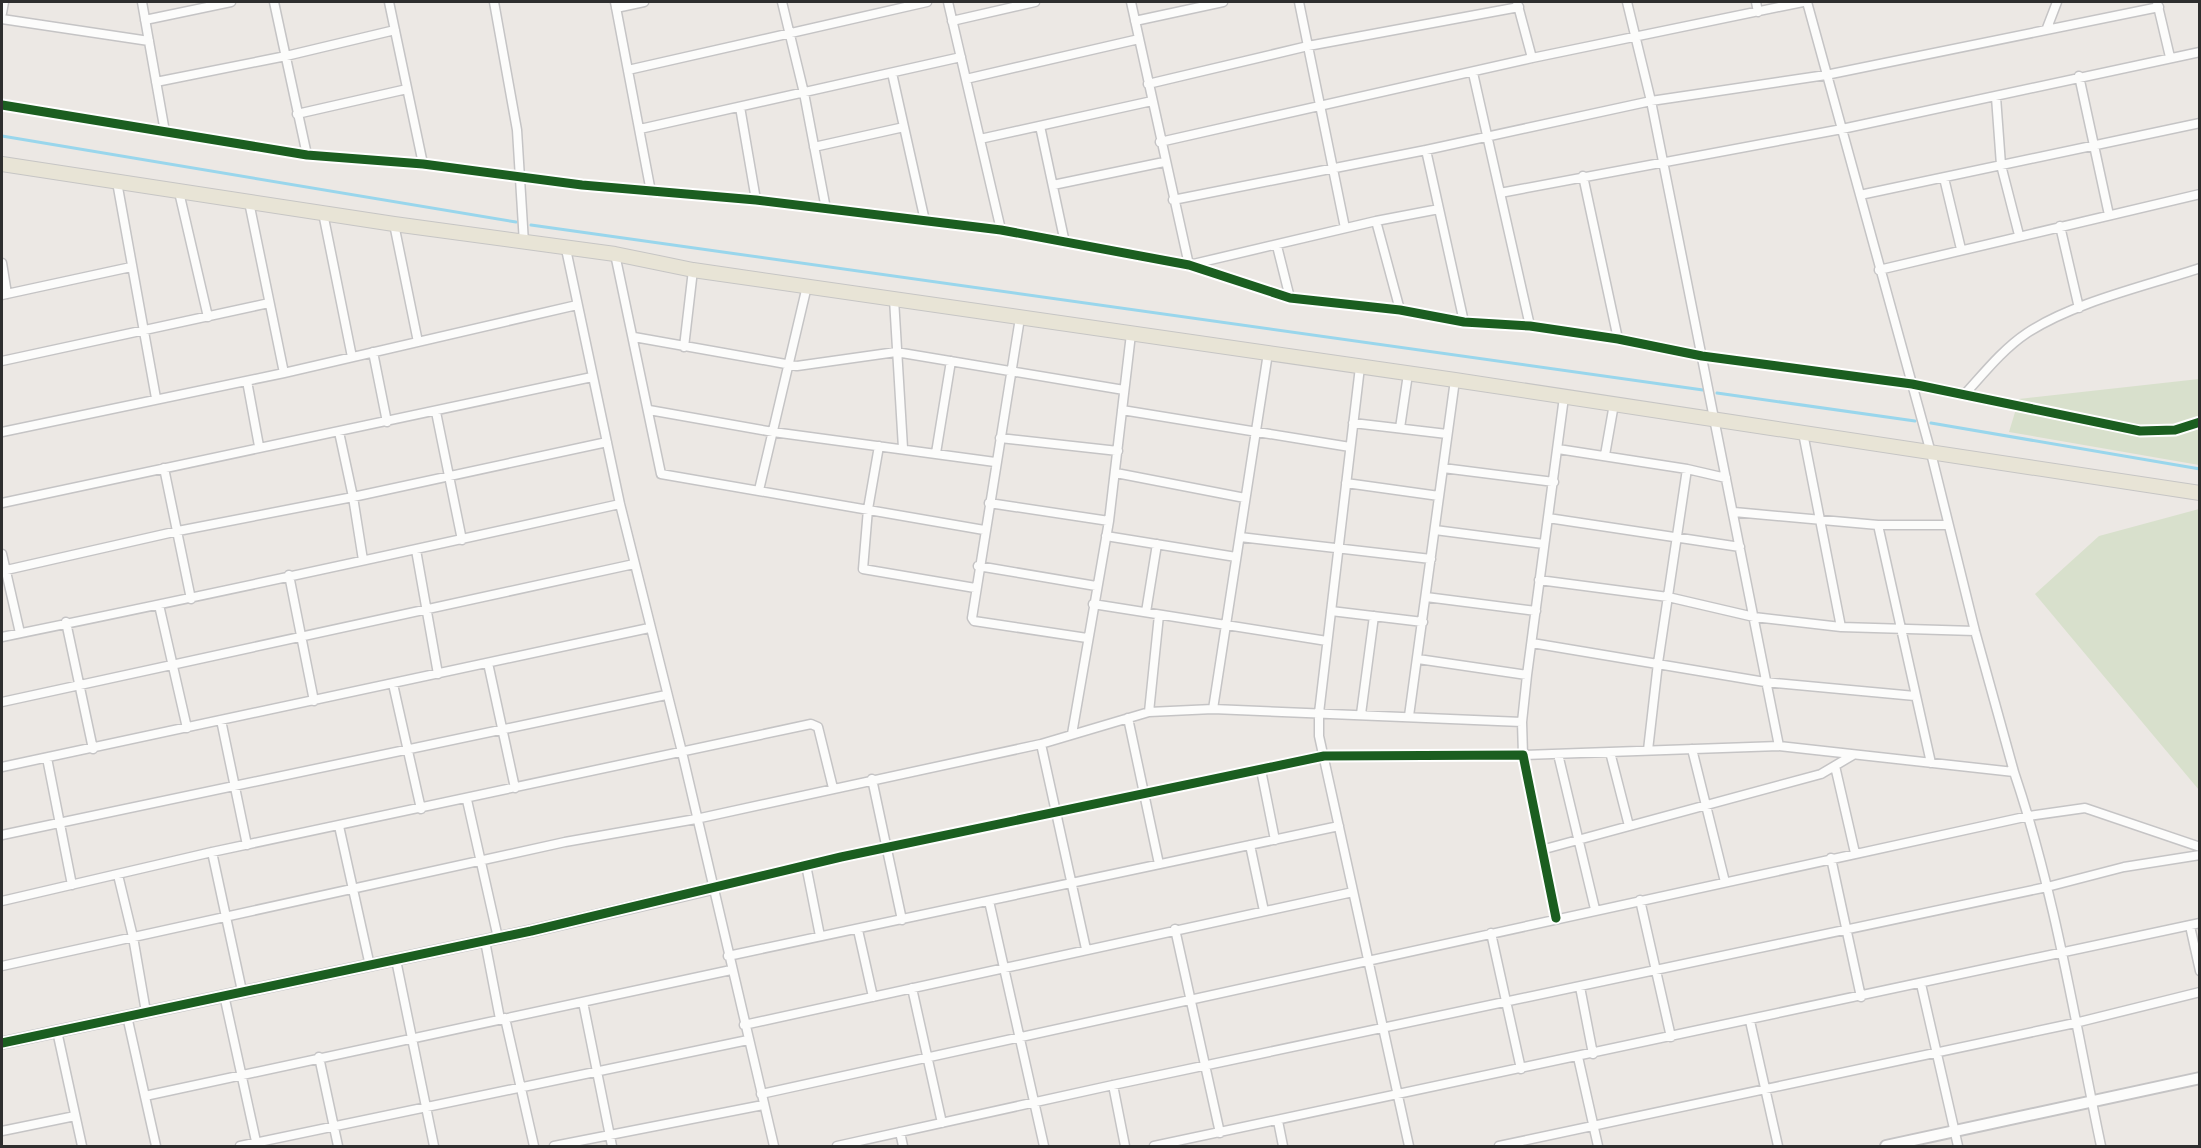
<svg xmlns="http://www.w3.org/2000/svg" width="2201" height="1148" viewBox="0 0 2201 1148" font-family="'Fira Sans Condensed',sans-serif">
  <rect width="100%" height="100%" fill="#ece8e4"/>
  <path fill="#d8e0cc" d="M2199 379V465L2009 432 2019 399Z
    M2199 509H2200L2199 790 2035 594 2099 536Z"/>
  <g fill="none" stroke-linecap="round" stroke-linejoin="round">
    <path stroke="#99d6ec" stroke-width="3" d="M2 136 516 222
      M531 225 1703 390
      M1717 393 1915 421
      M1931 423 2200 469"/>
    <g stroke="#c5c4c5" stroke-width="11">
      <path id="minor" d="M142 2 165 132
        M274 2 307 155
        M389 2 423 164
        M494 2 517 130 524 243
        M615 2 651 192
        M782 2 804 93 826 209
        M948 2 1001 230
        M1131 2 1189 265 1376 221
        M1299 2 1345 228
        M1517 2 1532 58
        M1627 2 1651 101 1779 746
        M1756 2 1758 12
        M1807 2 1931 453 1975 631 2014 772
        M2157 2 2170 57
        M616 8 644 2
        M2 13 4 2
        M2 19 149 41
        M145 20 231 2
        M952 21 1035 2
        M1135 21 1223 2
        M2047 28 2057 2
        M628 70 927 2
        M892 73 925 221
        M1473 73 1530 326
        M2079 76 2109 215
        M966 79 1139 39
        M156 82 286 56 395 30
        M1148 84 1308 46 1519 7
        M1996 97 2001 165 2019 235
        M2 105 307 155 423 164 582 185 756 200 1001 230 1189 265 1290 298 1400 310 1464 322 1530 326 1618 339 1702 356 1912 384 2140 431 2175 430 2200 422
        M740 107 756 200
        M297 114 407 89
        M1040 126 1065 243
        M640 129 961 57
        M980 139 1152 101
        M1160 142 1532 58 1803 2
        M814 147 904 127
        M1426 150 1464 322
        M1583 176 1618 339
        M1944 178 1961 249
        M117 182 156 398
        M1053 185 1164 162
        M179 192 208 317
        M1500 193 1842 129 2200 52
        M1860 195 2200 123
        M1173 200 1426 150 1651 101 1826 75 2159 7
        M249 202 284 373
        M323 213 352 357
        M394 224 418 342
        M2060 226 2079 308
        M1277 246 1290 298
        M566 249 620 504 682 752 774 1146
        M615 254 661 474 984 530
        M2 263 7 294
        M1879 270 2200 194
        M2 295 131 267
        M894 299 903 448
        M1400 310 1376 221 1439 209
        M1020 318 972 618 974 621 1087 638
        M634 337 797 366 896 352 1124 390
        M684 347 693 270
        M373 352 387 422
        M2 361 269 303
        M1360 367 1319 713V736L1409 1146
        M247 381 259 446
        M1965 394C1984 373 2003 349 2027 333 2074 302 2146 286 2200 268
        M1564 397 1527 675 1522 722 1523 755 1779 746 2014 772C2055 893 2075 1022 2101 1146
        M649 410 773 432 995 462
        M1122 410 1350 447
        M436 412 462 540
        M1353 423 1447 434
        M1400 428 1408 374
        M2 432 284 373 577 305
        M339 432 353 497 363 560
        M1803 433 1841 627
        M1000 438 1118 451
        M879 446 868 509 863 569 975 588
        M1558 449 1687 469 1726 478
        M936 453 951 361
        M1605 455 1614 404
        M164 468 191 599
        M1443 468 1554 482
        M1116 473 1245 498
        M1346 483 1439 496
        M759 490 807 286
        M2 503 592 377
        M989 503 1109 521
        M1734 512 1878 525H1948
        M1548 518 1740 547
        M1878 525 1931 763
        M1435 530 1544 544
        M1106 536 1236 557
        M1240 537 1431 559
        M416 550 438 674
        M2 554 20 633
        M978 566 1096 586
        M2 571 178 531 353 497 607 442
        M289 575 314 701
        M1539 580 1668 597 1754 617 1841 627 1975 631
        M1426 597 1536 611
        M1093 604 1327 641
        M159 605 187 728
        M1331 611 1423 622
        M1146 612 1157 544
        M66 622 93 749
        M2 637C208 595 414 550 620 504
        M1532 643 1765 682 1915 696
        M1418 659 1527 675
        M488 663 515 788
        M393 684 421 809
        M2 702 634 564
        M1213 709 1268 353
        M1149 712 1159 615
        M1361 714 1374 616
        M1409 716 1455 380
        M1128 718 1159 864
        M221 720 247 845
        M1072 734 1109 521 1131 334
        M1041 744 1086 949
        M1692 749 1725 882
        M1648 750 1658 663 1687 469
        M1610 752 1629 826
        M1558 754 1595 909
        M47 758 72 885
        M1835 766 1855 853
        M2 767 649 628
        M1261 770 1275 840
        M872 779 902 920
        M467 800 498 938
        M339 826 370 966
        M2 835 666 695
        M1250 845 1264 911
        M1541 850 1821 774 1853 755
        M212 852 242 991
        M1831 858 1861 997
        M806 865 820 936
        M118 875 133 937 146 1012
        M714 888 841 857 1324 756 1523 755 1556 918
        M1640 900 1671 1037
        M2 901 212 852 811 724 818 727 833 788
        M989 901 1044 1146
        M2190 926 2200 971
        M1175 929 1220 1133
        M858 930 873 997
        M1491 933 1521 1069
        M485 941 500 1019
        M728 956 1339 826
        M396 960 434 1146
        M2 966 565 842 696 819 1041 744 1149 712 1213 709 1522 722
        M1921 984 1958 1146
        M1580 987 1593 1054
        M912 988 942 1123
        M224 995 257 1146
        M583 1002 612 1146
        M127 1016 156 1146
        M505 1018 534 1146
        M1750 1021 1778 1146
        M744 1025 1353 892
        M57 1031 82 1146
        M319 1057 338 1146
        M1578 1057 1598 1146
        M1113 1085 1125 1146
        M761 1094 2029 816 2085 808 2200 847
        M145 1096 731 970
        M1278 1121 1283 1146
        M2 1131 75 1116
        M900 1132 903 1146
        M240 1146 748 1040
        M554 1146 763 1105
        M837 1146 1113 1085 2047 887 2124 867 2200 855
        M1154 1146 2200 923
        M1499 1146 2075 1023 2200 992"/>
    </g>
    <g stroke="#c5c4c5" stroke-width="14">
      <path id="tertiary" d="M2 1043 531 931 714 888
        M1886 1146 2200 1078"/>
    </g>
    <g stroke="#c6c5c4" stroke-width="16">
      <path id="primary" d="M2 164 394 224 615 254 693 270 1455 380 2200 493"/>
    </g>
    <use href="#minor" stroke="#fcfcfb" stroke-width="8"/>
    <use href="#tertiary" stroke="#fcfcfb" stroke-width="10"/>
    <use href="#primary" stroke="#e8e4d6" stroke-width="14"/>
    <g stroke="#fff" stroke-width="13">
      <path id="cycleway" d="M2 105 307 155 423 164 582 185 756 200 1001 230 1189 265 1290 298 1400 310 1464 322 1530 326 1618 339 1702 356 1912 384 2140 431 2175 430 2200 422
        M2 1043 531 931 841 857 1324 756 1523 755 1556 918"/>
    </g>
    <use href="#cycleway" stroke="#1b5e20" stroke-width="9"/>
  </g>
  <rect width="2201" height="1148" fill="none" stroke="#2e2e2e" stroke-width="6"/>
</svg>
